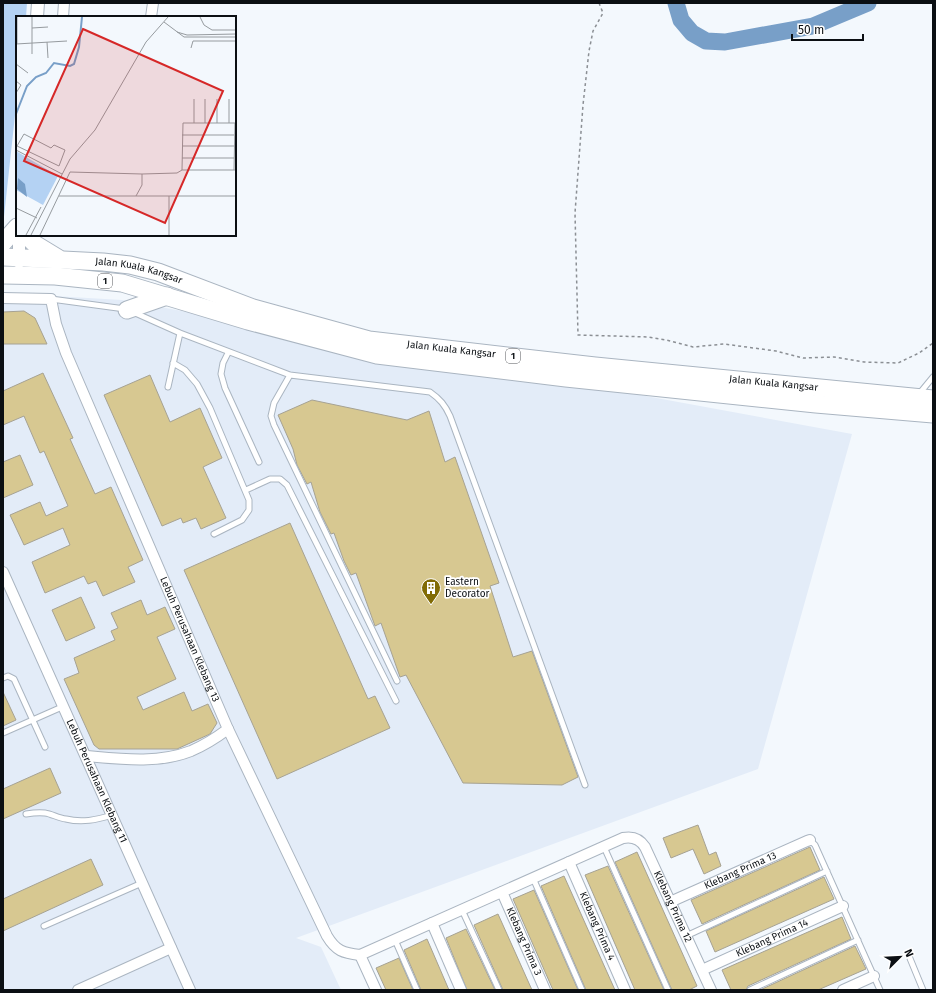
<svg xmlns="http://www.w3.org/2000/svg" width="936" height="993" viewBox="0 0 936 993" font-family="'Fira Sans',sans-serif">
  <rect width="100%" height="100%" fill="#f3f8fd"/>
  <path fill="#e3ecf8" d="M3 293 122 300 852 434 758 769 296 938 321 947 341 990H3Z"/>
  <path fill="#b4d2f3" d="M3 3H27L26 17H17V97L3 226Z"/>
  <g fill="none" stroke-linecap="round" stroke-linejoin="round">
    <path stroke="#789fc8" stroke-width="17" d="M676 3 681 20 692 33 706 41 725 42 813 26 868 3"/>
  </g>
  <path fill="#d7c891" stroke="#a6a293" d="M24 311 35 318 47 344H3V312Z
    M43 373 73 438 70 439 95 494 111 487 143 560 128 567 135 582 103 596 96 581 88 584 84 576 45 593 32 562 70 545 63 528 24 545 10 515 40 502 46 516 68 506 44 451 40 453 24 416 3 425V391Z
    M150 375 170 422 200 408 222 458 203 467 226 518 201 529 196 518 183 523 181 518 162 526 104 395Z
    M312 400 407 420 429 411 445 462 455 457 499 583 490 586 513 657 532 651 578 777 562 785 463 783 406 675 400 677 381 623 375 626 356 573 351 575 344 561 334 533 331 534 320 512 311 482 307 484 297 465 293 449 278 415Z
    M20 455 33 485 3 498V462Z
    M290 523 368 699 375 696 390 728 277 779 184 570Z
    M81 597 95 628 66 641 52 610Z
    M141 600 147 615 165 607 175 629 157 637 176 679 137 697 143 710 184 692 192 711 208 704 217 723 210 734 177 749H99L94 745 64 679 79 673 74 658 115 640 111 631 118 628 111 613Z
    M3 692 16 720 3 726Z
    M50 768 61 793 3 819V789Z
    M698 825 709 855 716 852 721 866 704 874 693 849 671 858 663 838Z
    M810 847 820 870 702 924 691 900Z
    M637 852 697 986 689 990H672L615 862Z
    M91 859 103 885 3 931V899Z
    M608 866 664 990H635L585 875Z
    M564 876 615 990H586L541 886Z
    M824 877 834 899 715 952 706 931Z
    M534 890 578 990H553L513 899Z
    M498 914 532 990H503L474 925Z
    M842 917 851 939 748 986 746 990H731L722 970Z
    M466 929 495 990H467L446 938Z
    M427 939 449 990H421L404 950Z
    M855 946 866 969 818 990H760Z
    M399 958 413 990H386L376 968Z"/>
  <g fill="none" stroke-linecap="round" stroke-linejoin="round">
    <g stroke="#aab5c1" stroke-width="7">
      <path id="service" d="M51 299 125 309
        M133 312 180 333 290 375 430 392C440 399 445 405 450 416L585 785
        M228 353 223 363 221 374 225 388 259 462
        M173 363 185 370 197 384 210 408 249 500V510L242 520 214 534
        M290 375 274 403 271 416 274 425 397 681
        M168 387 180 333
        M919 394 933 377
        M246 490 270 479H280L287 485 396 701
        M3 678 8 676 14 679 45 747
        M3 733 62 707
        M26 814C32 813 38 812 45 813 52 814 58 818 66 819 82 823 96 820 112 815
        M810 840 815 845 880 990
        M604 847 668 990
        M533 878 582 990
        M462 910 499 990
        M44 926 142 883
        M686 936 827 871
        M395 940 417 990
        M909 956 923 990
        M750 990 858 940"/>
    </g>
    <g stroke="#aab5c1" stroke-width="12">
      <g id="minor">
        <path d="M63 17 64 3"/>
        <path d="M151 17 153 3"/>
        <path id="s1" d="M3 298 51 299 56 324 66 353 228 729 327 936C336 951 343 953 360 955"/>
        <path id="s2" d="M3 572 190 990"/>
        <path d="M86 756C120 759 158 764 191 751 205 745 216 738 228 729"/>
        <path id="s3" d="M569 862 625 990"/>
        <path id="s4" d="M502 892 545 990"/>
        <path id="s5" d="M670 902 807 841 810 840"/>
        <path d="M432 923 461 990"/>
        <path id="s6" d="M360 955 623 838C633 836 640 839 645 847L711 990"/>
        <path d="M360 955 376 990"/>
        <path id="s7" d="M702 970 843 906"/>
        <path d="M78 990 171 948"/>
        <path d="M843 990 874 976"/>
      </g>
    </g>
    <g stroke="#aab5c1" stroke-width="14">
      <path id="tertiary" d="M37 17 38 3
        M19 235V262"/>
    </g>
    <g stroke="#aab5c1" stroke-width="19">
      <g id="trunk">
        <path d="M26 235 35 244 58 258"/>
        <path d="M3 243 17 227"/>
        <path id="s8" d="M3 257 103 262 130 265 158 272 253 308 369 340 595 366 933 399"/>
        <path d="M3 275 55 276 122 283 248 321 377 355 566 378 816 404 933 414"/>
        <path d="M127 310 167 296"/>
      </g>
    </g>
    <path stroke="#8b8f94" stroke-width="1.5" stroke-dasharray="3 3" stroke-linecap="butt" d="M599 3 603 13 593 31 589 51 583 105 575 213 578 335 648 337 666 340 693 347 724 344 776 351 803 358 834 357 864 362 898 363 919 353 933 343"/>
    <use href="#service" stroke="#fff" stroke-width="5"/>
    <use href="#minor" stroke="#fff" stroke-width="10"/>
    <use href="#tertiary" stroke="#fff" stroke-width="12"/>
    <use href="#trunk" stroke="#fff" stroke-width="17"/>
  </g>
  <defs>
    <g id="building-pin" transform="scale(1)"><path d="M0 17L-7.5 6A9.5 9.5 0 1 1 7.5 6Z" fill="#816b05" stroke="#fff"/><path d="M-4-6H4V6H1V3H-1V6H-4ZM-2.5-4.3h1.7v1.8h-1.7ZM.8-4.3h1.7v1.8H.8ZM-2.5-1h1.7V.8h-1.7ZM.8-1h1.7V.8H.8Z" fill="#fff"/></g>
  </defs>
  <g fill-rule="evenodd">
    <use href="#building-pin" x="431" y="588"/>
  </g>
  <g text-anchor="middle" dominant-baseline="central" stroke-width="3.5" stroke-linejoin="round" paint-order="stroke">
    <g fill="#fff" stroke="#54575a" stroke-width="1">
      <rect x="98" y="274" width="14" height="14" rx="3"/>
      <rect x="506" y="349" width="14" height="14" rx="3"/>
    </g>
    <g font-size="9" font-weight="bold" fill="#0b0f13">
      <text x="105" y="281">1</text>
      <text x="513" y="356">1</text>
    </g>
    <g font-size="10" fill="#0b0f13" stroke="#fff">
      <text stroke="none"><textPath href="#s8" startOffset="137">Jalan Kuala Kangsar</textPath></text>
      <text stroke="none"><textPath href="#s8" startOffset="461">Jalan Kuala Kangsar</textPath></text>
      <text stroke="none"><textPath href="#s8" startOffset="785">Jalan Kuala Kangsar</textPath></text>
      <text stroke="none"><textPath href="#s1" startOffset="416">Lebuh Perusahaan Klebang 13</textPath></text>
      <text stroke="none"><textPath href="#s2" startOffset="229">Lebuh Perusahaan Klebang 11</textPath></text>
      <text stroke="none"><textPath href="#s5" startOffset="77">Klebang Prima 13</textPath></text>
      <text stroke="none"><textPath href="#s6" startOffset="379">Klebang Prima 12</textPath></text>
      <text stroke="none"><textPath href="#s3" startOffset="70">Klebang Prima 4</textPath></text>
      <text stroke="none"><textPath href="#s7" startOffset="77">Klebang Prima 14</textPath></text>
      <text stroke="none"><textPath href="#s4" startOffset="54">Klebang Prima 3</textPath></text>
    </g>
    <g font-size="10" fill="#0b0f13" stroke="#fff" text-anchor="start">
      <text x="445" y="582">Eastern<tspan x="445" dy="12">Decorator</tspan></text>
    </g>
  </g>
  <g transform="translate(16 16)">
    <rect width="220" height="220" fill="#f3f8fd"/>
    <path d="M0 135 42 160 27 189 0 174Z" fill="#b4d2f3"/>
    <path d="M2 162 9 168 11 181 1 173Z" fill="#789fc8"/>
    <path fill="none" stroke="#789fc8" stroke-width="2" d="M0 98 11 70 20 61 30 57 38 47 54 50 58 48 63 31 66 1"/>
    <path fill="none" stroke="#969b9f" stroke-width="1" d="M1 1V28M16 1V38M184 1 188 9 196 14H220M148 6 168 21H220M16 12 32 11M161 16 171 19 220 18M31 26 32 42M0 28 51 25M175 32 177 25H220M0 48 12 57M0 65 5 69 0 77M189 83V107M201 83V107M213 83V107M178 107V83M8 118 35 132 38 129 49 134 43 150 1 130ZM166 119H218M166 130H218M0 134 46 158M166 142H218M166 154 167 107H220M166 154H220M218 154 219 107M43 180H220M120 180 126 169V158M153 180V219M0 192 21 202M10 219 25 191M15 219 54 143 79 114 130 26 152 1M24 219 54 156 126 158 161 157 166 154"/>
    <path fill="#d62828" fill-opacity="0.15" stroke="#d62828" stroke-width="2" d="M67 13 207 75 149 207 8 145Z"/>
    <rect width="220" height="220" fill="none" stroke="#0b0f13" stroke-width="2"/>
  </g>
  <rect width="936" height="993" fill="none" stroke="#0b0f13" stroke-width="8"/>
  <g transform="translate(900 957) rotate(66)" stroke="#ffffff" stroke-width="3" paint-order="stroke">
  <path d="M0-3L7 15L0 10L-7 15Z" fill="#0b0f13"/>
  <text y="-6" font-size="11" font-weight="bold" text-anchor="middle" fill="#0b0f13">N</text>
  </g>
  <path d="M792 34v6h71v-6" fill="none" stroke="#0b0f13" stroke-width="2"/>
  <text x="798" y="34" font-size="12" fill="#0b0f13" stroke="#ffffff" stroke-width="3" paint-order="stroke">50 m</text>
</svg>
